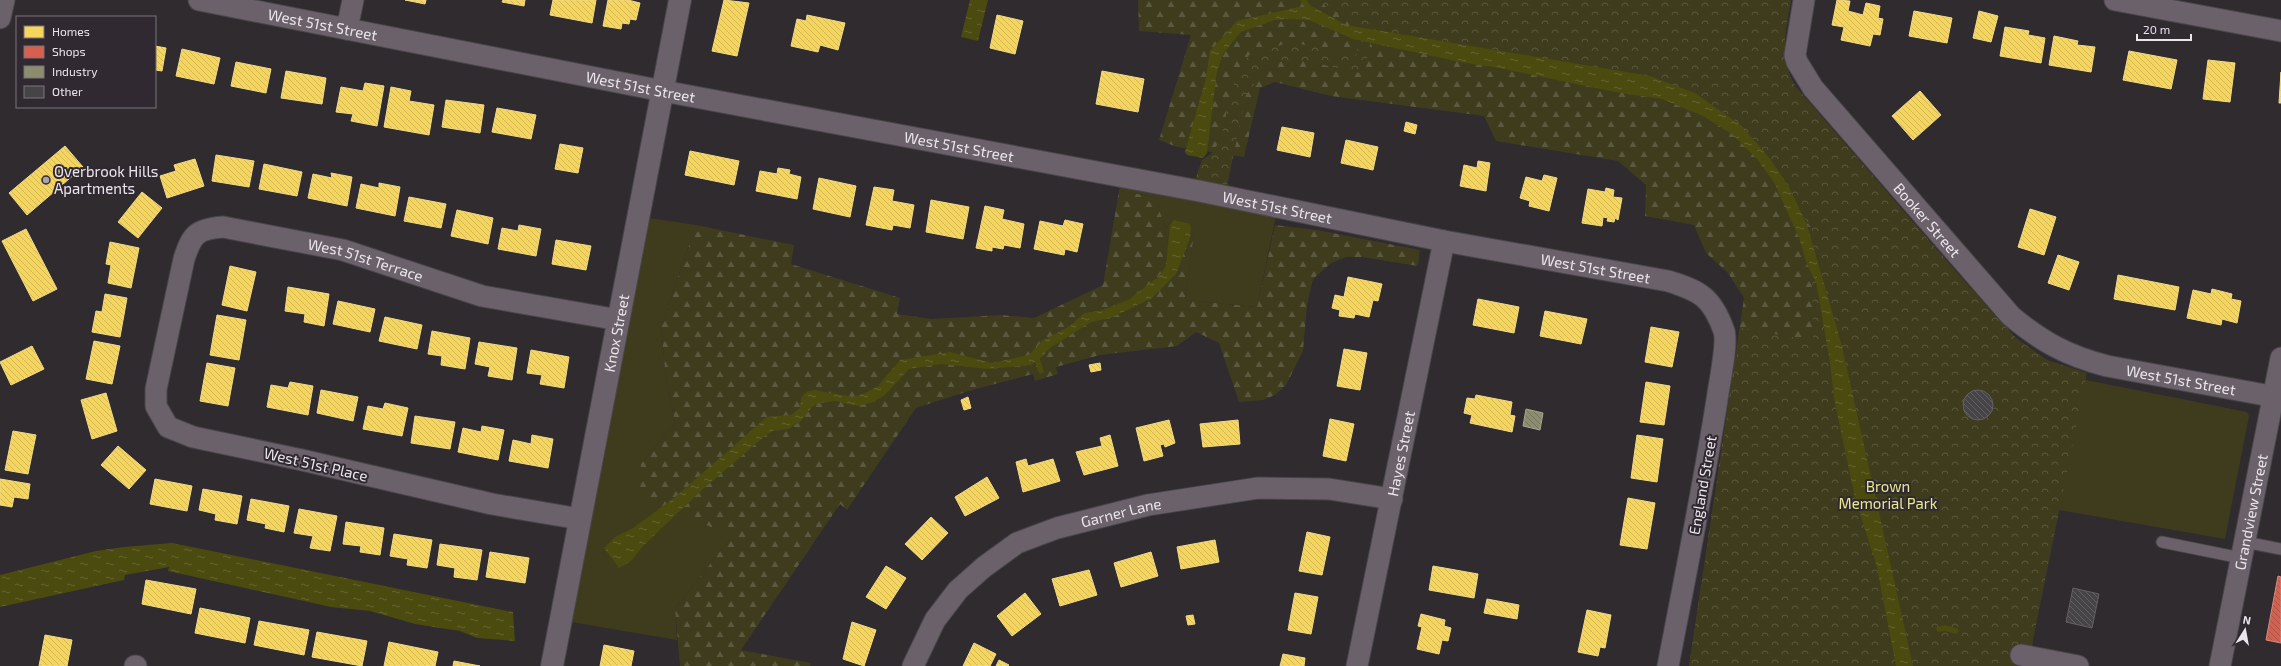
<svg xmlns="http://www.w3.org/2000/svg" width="2281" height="666" viewBox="0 0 2281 666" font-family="'Exo 2',sans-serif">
  <defs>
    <pattern id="forest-firs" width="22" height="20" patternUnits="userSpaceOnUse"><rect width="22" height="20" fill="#3e3c1d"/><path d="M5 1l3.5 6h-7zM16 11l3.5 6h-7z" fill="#5a583e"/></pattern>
    <pattern id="park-crowns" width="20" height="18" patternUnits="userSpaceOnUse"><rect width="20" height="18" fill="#3e3c1d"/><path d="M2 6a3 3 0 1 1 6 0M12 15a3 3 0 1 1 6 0" fill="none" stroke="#5a583e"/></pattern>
    <pattern id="water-ripples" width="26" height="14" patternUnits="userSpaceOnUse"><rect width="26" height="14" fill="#4b4a0f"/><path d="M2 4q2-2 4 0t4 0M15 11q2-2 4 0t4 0" fill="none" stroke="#656432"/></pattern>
    <pattern id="homes-back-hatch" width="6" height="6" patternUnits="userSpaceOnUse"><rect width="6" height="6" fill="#f6d55c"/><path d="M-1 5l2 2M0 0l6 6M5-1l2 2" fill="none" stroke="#d3b858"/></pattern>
    <pattern id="shops-back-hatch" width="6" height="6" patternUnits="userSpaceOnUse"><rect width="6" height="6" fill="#d6604d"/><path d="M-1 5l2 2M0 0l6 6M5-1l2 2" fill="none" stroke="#a4574b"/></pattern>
    <pattern id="industry-back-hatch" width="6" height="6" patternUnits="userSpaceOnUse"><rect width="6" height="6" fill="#8c8c6e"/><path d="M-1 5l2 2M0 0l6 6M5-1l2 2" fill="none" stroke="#747360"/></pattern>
    <pattern id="building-back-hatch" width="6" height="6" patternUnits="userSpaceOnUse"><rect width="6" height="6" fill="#474447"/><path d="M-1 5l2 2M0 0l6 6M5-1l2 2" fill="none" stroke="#625f62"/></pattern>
  </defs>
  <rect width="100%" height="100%" fill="#2f2b2f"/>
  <path fill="#3e3c1d" d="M1120 185 1276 216 1257 307 1185 300 1194 234 1165 227 1155 197 1119 191Z
    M649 218 696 225 661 326 665 369 675 424 641 463 732 536 675 609 677 640 571 622Z
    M2008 340 2071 377 2247 412 2249 416 2225 539 2059 510Z"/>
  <path fill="url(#forest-firs)" d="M1138 0H1321L1327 8 1644 77 1737 122 1811 226 1832 291 1891 537 1689 666 1744 298 1728 273 1706 253 1694 225 1645 216 1646 185 1618 161 1496 141 1484 116 1331 96 1275 82 1260 88 1244 157 1177 147 1159 140 1191 35 1139 31Z
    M1119 191 1155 197 1165 227 1194 234 1185 300 1257 307 1275 225 1317 230 1420 250 1418 266 1362 257H1346L1331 263 1313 279 1307 305 1303 351 1286 385 1275 395 1263 400 1239 402 1219 343 1196 332 1177 346 1100 355 1056 367 1058 374 1035 381 1033 374 972 390 916 408 847 510 840 504 741 650 811 663 810 666H680L675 609 732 536 640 497 641 463 675 424 665 369 661 326 696 225 794 245 791 264 900 298 897 314 932 319 1001 315 1034 318 1103 285Z"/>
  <path fill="url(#park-crowns)" d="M1321 0H1791C1786 31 1778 61 1797 88L1959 275 2016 338 2047 360 2087 373 2032 645H2028L2024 666H1689L1741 328 1813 341 1812 229 1737 122 1646 78 1373 30 1364 74 1298 59 1269 64 1246 95 1227 186 1195 180 1202 160 1212 153 1221 139 1231 90 1249 55 1291 42 1356 56 1362 28 1327 8Z"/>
  <path fill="url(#water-ripples)" d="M970 0H988L978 41 961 37Z
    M1298 7H1313L1346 25 1650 76 1695 93 1742 126 1771 160 1789 187 1807 225 1842 346 1913 666H1896L1877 567 1855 498 1834 398 1830 362 1816 282 1808 267 1799 238 1775 184 1758 160 1732 134 1703 116 1662 99 1615 92 1499 68 1460 62 1353 39 1309 20 1291 19 1275 20 1241 32 1223 54 1217 71 1207 153 1203 158 1187 155 1185 152 1206 78 1210 51 1237 21Z
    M1174 220 1190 224 1191 228 1190 238 1176 274 1152 298 1111 318 1091 322 1050 348 1043 356 1031 365 988 369 941 364 909 369 885 395 874 402 858 406 835 401 819 403 812 407 800 422 788 429 773 431 765 436 703 489 643 546 631 561 619 568 604 548 615 537 633 528 674 498 767 417 791 415 800 408 801 398 805 393 814 390 853 397 867 392 878 386 900 360 950 352 992 363 1029 355 1042 341 1070 326 1084 313 1100 311 1130 299 1158 277 1166 266 1170 225Z
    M172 543 513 612 515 641 477 638 460 631 415 624 370 611 331 607 168 571 169 567 125 575 124 580 0 607V575L96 551 124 547Z"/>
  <path fill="url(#homes-back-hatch)" stroke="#f2da87" d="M405 0H426L425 4Z
    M503 0H525L524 6 502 2Z
    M553 0H596L592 23 550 15Z
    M608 0H628L640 3 636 20 630 19 629 24 622 23 621 29 603 26Z
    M724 0 749 3 737 56 712 51Z
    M1837 0 1850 1 1848 11 1863 15 1866 3 1880 6 1878 18 1883 19 1880 35 1873 34 1870 46 1841 40 1844 27 1832 25Z
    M1914 11 1952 18 1947 43 1909 36Z
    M1979 11 1998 16 1991 42 1973 38Z
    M807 15 845 23 838 50 820 45 818 52 791 46 797 19 806 21Z
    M997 15 1023 21 1015 54 990 48Z
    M2005 27 2029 31 2028 35 2045 38 2041 63 2000 56Z
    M2054 36 2078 41 2077 45 2095 47 2091 72 2049 65Z
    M155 46 166 48 162 71 155 70Z
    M182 49 220 58 214 84 176 76Z
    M2129 51 2177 60 2171 89 2123 80Z
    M2208 60 2235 63 2230 102 2203 99Z
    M236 62 271 69 266 93 231 86Z
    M286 71 326 78 322 104 281 98Z
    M1102 71 1144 79 1138 112 1096 104Z
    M2281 72V103H2279Z
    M365 83 384 86 377 126 351 121 353 114 336 112 341 87 363 91Z
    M391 87 411 91 409 101 434 105 429 135 384 127Z
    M1920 91 1941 115 1913 140 1892 116Z
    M446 100 484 105 480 133 442 127Z
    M497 108 536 115 531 139 492 132Z
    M1406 122 1417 125 1415 134 1404 131Z
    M1282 127 1314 133 1310 157 1277 150Z
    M1346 140 1378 147 1373 170 1341 163Z
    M560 144 583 148 578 173 555 169Z
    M65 146 83 167 27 215 9 193Z
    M690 151 739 161 734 185 685 175Z
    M216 155 254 161 249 187 212 181Z
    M195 159 204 186 167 198 160 176 176 171 174 165Z
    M1478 161 1490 163 1486 191 1460 186 1464 165 1477 168Z
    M264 164 302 172 297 196 259 189Z
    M778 168 790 170 789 174 801 177 797 199 756 191 760 171 777 174Z
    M331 173 352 177 347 206 308 198 313 174 332 178Z
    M1544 175 1557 178 1549 211 1529 206 1530 201 1520 198 1526 177 1542 181Z
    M819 178 856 186 850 217 813 209Z
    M379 183 400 187 395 216 356 208 361 184 379 188Z
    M874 187 894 190 892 201 914 205 910 228 893 225 892 230 866 225Z
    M1606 188 1614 190 1613 197 1622 198 1618 220 1615 218 1614 222 1607 221 1608 218 1603 217 1602 226 1582 223 1588 189 1605 192Z
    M142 192 162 208 138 238 118 222Z
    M409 197 446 204 441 228 404 221Z
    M931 200 969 207 963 239 926 232Z
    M985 206 1004 210 1002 219 1024 224 1020 248 1004 245 1003 249 992 247V251L976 248Z
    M2030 209 2056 217 2044 255 2018 247Z
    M457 210 493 218 488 244 451 236Z
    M1065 220 1083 224 1077 252 1065 249 1064 255 1034 249 1040 221 1063 226Z
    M519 225 541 229 536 256 498 249 502 228 518 231Z
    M26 229 57 289 33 301 2 241Z
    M556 240 591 246 586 270 552 264Z
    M110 242 139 248 131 288 108 283 111 265 106 264Z
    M2058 255 2079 262 2069 290 2048 283Z
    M230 266 256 272 247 311 222 305Z
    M2118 275 2179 287 2175 310 2114 299Z
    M1348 277 1382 284 1378 301 1373 300 1369 317 1355 314 1354 318 1339 316 1340 310 1332 308 1335 295 1344 297Z
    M288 287 329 294 324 326 304 322 305 314 285 311Z
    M2212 289 2232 294 2231 299 2241 301 2237 323 2222 319 2221 325 2187 318 2193 290 2211 294Z
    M105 294 127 298 120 337 92 332 96 311 102 312Z
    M1478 299 1519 307 1514 333 1473 325Z
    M338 301 375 309 370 332 333 324Z
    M1545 311 1587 319 1581 344 1540 336Z
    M217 315 246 320 239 360 210 355Z
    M385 317 422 325 417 349 379 341Z
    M1651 327 1679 332 1672 367 1645 362Z
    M432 331 470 338 465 369 441 365 442 356 428 354Z
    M94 341 120 346 112 384 86 379Z
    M479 342 517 348 512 380 488 376 490 367 475 364Z
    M32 346 44 369 11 385 0 362Z
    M1344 349 1367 353 1360 390 1337 386Z
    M531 350 569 357 564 388 540 384 542 375 527 373Z
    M207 363 235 368 228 406 200 401Z
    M1100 363 1101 370 1091 372 1089 365Z
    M290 382 313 386 308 415 267 407 271 385 288 388Z
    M1646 382 1670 386 1664 425 1640 422Z
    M321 390 358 397 353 421 317 413Z
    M106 393 117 431 92 439 81 400Z
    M1476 395 1512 402 1510 415 1515 416 1512 432 1470 423 1472 415 1464 413 1467 398 1475 399Z
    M968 397 971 408 964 410 961 400Z
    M385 403 408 408 402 436 363 429 368 406 383 409Z
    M415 416 455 422 450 449 411 443Z
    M1330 419 1354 424 1346 461 1323 456Z
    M1169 420 1175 443 1165 447 1164 444 1160 445 1163 456 1144 461 1136 428Z
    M1238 420 1240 444 1203 447 1200 424Z
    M482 426 504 430 498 460 458 452 463 428 481 432Z
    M13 431 36 435 28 474 5 470Z
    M532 435 553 439 548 468 509 461 513 440 531 444Z
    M1110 435 1118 466 1084 475 1076 452 1102 446 1100 438Z
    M1637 435 1663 439 1657 482 1631 478Z
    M118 446 146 470 129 489 101 465Z
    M1026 459 1028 466 1053 459 1060 481 1023 492 1016 462Z
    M987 477 999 498 965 516 955 497Z
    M0 479 30 484 28 499 14 497 12 507 0 505Z
    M155 479 192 486 187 511 150 504Z
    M203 489 242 496 237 524 215 520 216 514 199 510Z
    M1628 498 1655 503 1647 549 1620 545Z
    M251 499 289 506 284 532 265 528 266 524 247 520Z
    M299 509 337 516 330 551 310 548 313 536 294 533Z
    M931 517 948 533 922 560 905 544Z
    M346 522 384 528 380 555 360 552 361 546 343 544Z
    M1307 532 1330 537 1322 575 1299 571Z
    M394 534 432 540 427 568 407 565 408 559 390 556Z
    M1215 540 1219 562 1181 569 1177 547Z
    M440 544 482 550 477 580 454 577 455 568 437 565Z
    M490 552 529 558 525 583 486 577Z
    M1151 552 1158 576 1121 587 1114 563Z
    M886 566 906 578 886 609 866 597Z
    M1433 566 1478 574 1474 598 1429 590Z
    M1089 570 1097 595 1060 606 1052 579Z
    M146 580 196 589 191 614 142 604Z
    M1025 593 1041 614 1012 636 997 616Z
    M1295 593 1318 597 1311 634 1288 630Z
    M1487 599 1519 605 1517 619 1484 613Z
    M200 608 250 618 245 643 195 633Z
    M1587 610 1611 615 1605 648 1600 647 1598 656 1578 652Z
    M1421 614 1445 620 1444 626 1451 628 1448 641 1442 640 1439 654 1417 649 1422 627 1418 626Z
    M1193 615 1195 624 1188 625 1186 616Z
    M259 621 309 630 304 655 254 645Z
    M852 622 876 630 864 666 843 659Z
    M317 632 367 641 362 666 312 657Z
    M45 635 72 640 67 666H39Z
    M389 642 438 652 435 666H384Z
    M974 643 996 654 990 666H963Z
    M604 645 634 651 631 666H600Z
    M1283 654 1305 658 1304 666H1280Z
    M999 660 1009 665 1008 666H996Z
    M454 661 480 666H453Z"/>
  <path fill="url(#shops-back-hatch)" stroke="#dc887c" d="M2278 576 2281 577V643L2266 640Z"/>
  <path fill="url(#industry-back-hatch)" stroke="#a8a794" d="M1526 409 1543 413 1540 430 1523 426Z"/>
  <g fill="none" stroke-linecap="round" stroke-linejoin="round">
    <path stroke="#4b4a0f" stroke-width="5.5" d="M1303 0 1312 12
      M1036 356 1041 371
      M1939 629 1945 628 1956 631"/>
  </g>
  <path fill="url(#building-back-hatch)" stroke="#646064" d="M1963 405a15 15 0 1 1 30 0a15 15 0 1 1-30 0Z
    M2073 588 2099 594 2092 628 2066 622Z"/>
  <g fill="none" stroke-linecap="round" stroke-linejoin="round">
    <g stroke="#484648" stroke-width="13">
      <path id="service" d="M2162 542 2241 558
        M2245 542 2281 549"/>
    </g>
    <g stroke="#484648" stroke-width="23">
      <g id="minor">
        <path id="s1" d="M199 0 663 91 1199 191 1444 241 1668 281C1700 291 1712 297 1724 331 1728 344 1719 384 1717 400 1703 489 1685 577 1668 666"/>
        <path id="s2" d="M1804 0 1795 55 1797 62 1813 88 2011 316C2042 342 2068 356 2107 366L2281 398"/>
        <path d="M2115 0 2281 31"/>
        <path d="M0 18 4 0"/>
        <path d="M347 29 353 0"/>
        <path id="s3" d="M580 519 492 504 302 460 193 437 168 427 156 406V389L184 259C192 234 197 229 223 227L343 250 482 296 619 320"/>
        <path d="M2021 655 2078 666"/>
        <path d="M135 666H136"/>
        <path id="s4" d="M913 666 935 620 958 590 984 567 1017 543 1057 528 1148 505 1258 488 1329 489 1392 499"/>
        <path id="s5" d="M1357 666 1444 241"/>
        <path id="s6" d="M2220 666 2281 358"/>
      </g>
    </g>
    <g stroke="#484648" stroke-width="24">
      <g id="tertiary">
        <path id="s7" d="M552 666 680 0"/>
      </g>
    </g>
    <use href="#service" stroke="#6a616a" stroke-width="11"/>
    <use href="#minor" stroke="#6a616a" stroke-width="21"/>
    <use href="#tertiary" stroke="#6a616a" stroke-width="22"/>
  </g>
  <circle fill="#a9a4a9" stroke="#302931" stroke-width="1.5" cx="46" cy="180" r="4"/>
  <g text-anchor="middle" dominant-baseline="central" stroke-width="4" stroke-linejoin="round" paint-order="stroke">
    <g font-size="15" fill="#eae5eb" stroke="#302931">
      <text stroke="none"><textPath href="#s1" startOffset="126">West 51st Street</textPath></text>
      <text stroke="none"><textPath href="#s1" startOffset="450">West 51st Street</textPath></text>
      <text stroke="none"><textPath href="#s1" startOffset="774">West 51st Street</textPath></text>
      <text stroke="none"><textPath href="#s1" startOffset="1098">West 51st Street</textPath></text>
      <text stroke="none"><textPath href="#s2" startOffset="268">Booker Street</textPath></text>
      <text stroke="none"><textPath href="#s3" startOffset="799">West 51st Terrace</textPath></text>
      <text stroke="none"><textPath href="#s1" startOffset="1422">West 51st Street</textPath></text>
      <text stroke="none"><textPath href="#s7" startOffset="339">Knox Street</textPath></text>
      <text stroke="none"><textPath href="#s2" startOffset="580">West 51st Street</textPath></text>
      <text stroke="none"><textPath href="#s5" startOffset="217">Hayes Street</textPath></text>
      <text transform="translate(316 464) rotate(13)">West 51st Place</text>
      <text transform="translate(1702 485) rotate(-80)">England Street</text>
      <text stroke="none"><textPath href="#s4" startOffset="273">Garner Lane</textPath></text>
      <text stroke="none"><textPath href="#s6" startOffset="157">Grandview Street</textPath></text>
    </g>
    <g font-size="15" fill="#eae5eb" stroke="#302931" text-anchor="start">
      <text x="54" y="171">Overbrook Hills<tspan x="54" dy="17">Apartments</tspan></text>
    </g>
    <g font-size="15" fill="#e9e98f" stroke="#302931">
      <text x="1888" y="486">Brown<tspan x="1888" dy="17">Memorial Park</tspan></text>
    </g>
  </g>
  <rect x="16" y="16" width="140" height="92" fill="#302931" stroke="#7a747b"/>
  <rect x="24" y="26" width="20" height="12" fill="#f6d55c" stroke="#7a747b"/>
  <text x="52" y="36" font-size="12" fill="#eae5eb">Homes</text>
  <rect x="24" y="46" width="20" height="12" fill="#d6604d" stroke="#7a747b"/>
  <text x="52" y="56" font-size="12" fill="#eae5eb">Shops</text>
  <rect x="24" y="66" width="20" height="12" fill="#8c8c6e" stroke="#7a747b"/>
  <text x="52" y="76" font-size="12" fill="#eae5eb">Industry</text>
  <rect x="24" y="86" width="20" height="12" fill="#474447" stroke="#7a747b"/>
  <text x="52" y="96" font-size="12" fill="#eae5eb">Other</text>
  <g transform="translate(2245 630) rotate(11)" stroke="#302931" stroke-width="3" paint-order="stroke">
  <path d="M0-3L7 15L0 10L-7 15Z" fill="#eae5eb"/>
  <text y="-6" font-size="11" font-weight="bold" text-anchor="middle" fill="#eae5eb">N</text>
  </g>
  <path d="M2137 34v6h54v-6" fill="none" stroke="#eae5eb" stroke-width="2"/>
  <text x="2143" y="34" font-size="12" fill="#eae5eb" stroke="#302931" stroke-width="3" paint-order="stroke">20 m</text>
</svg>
